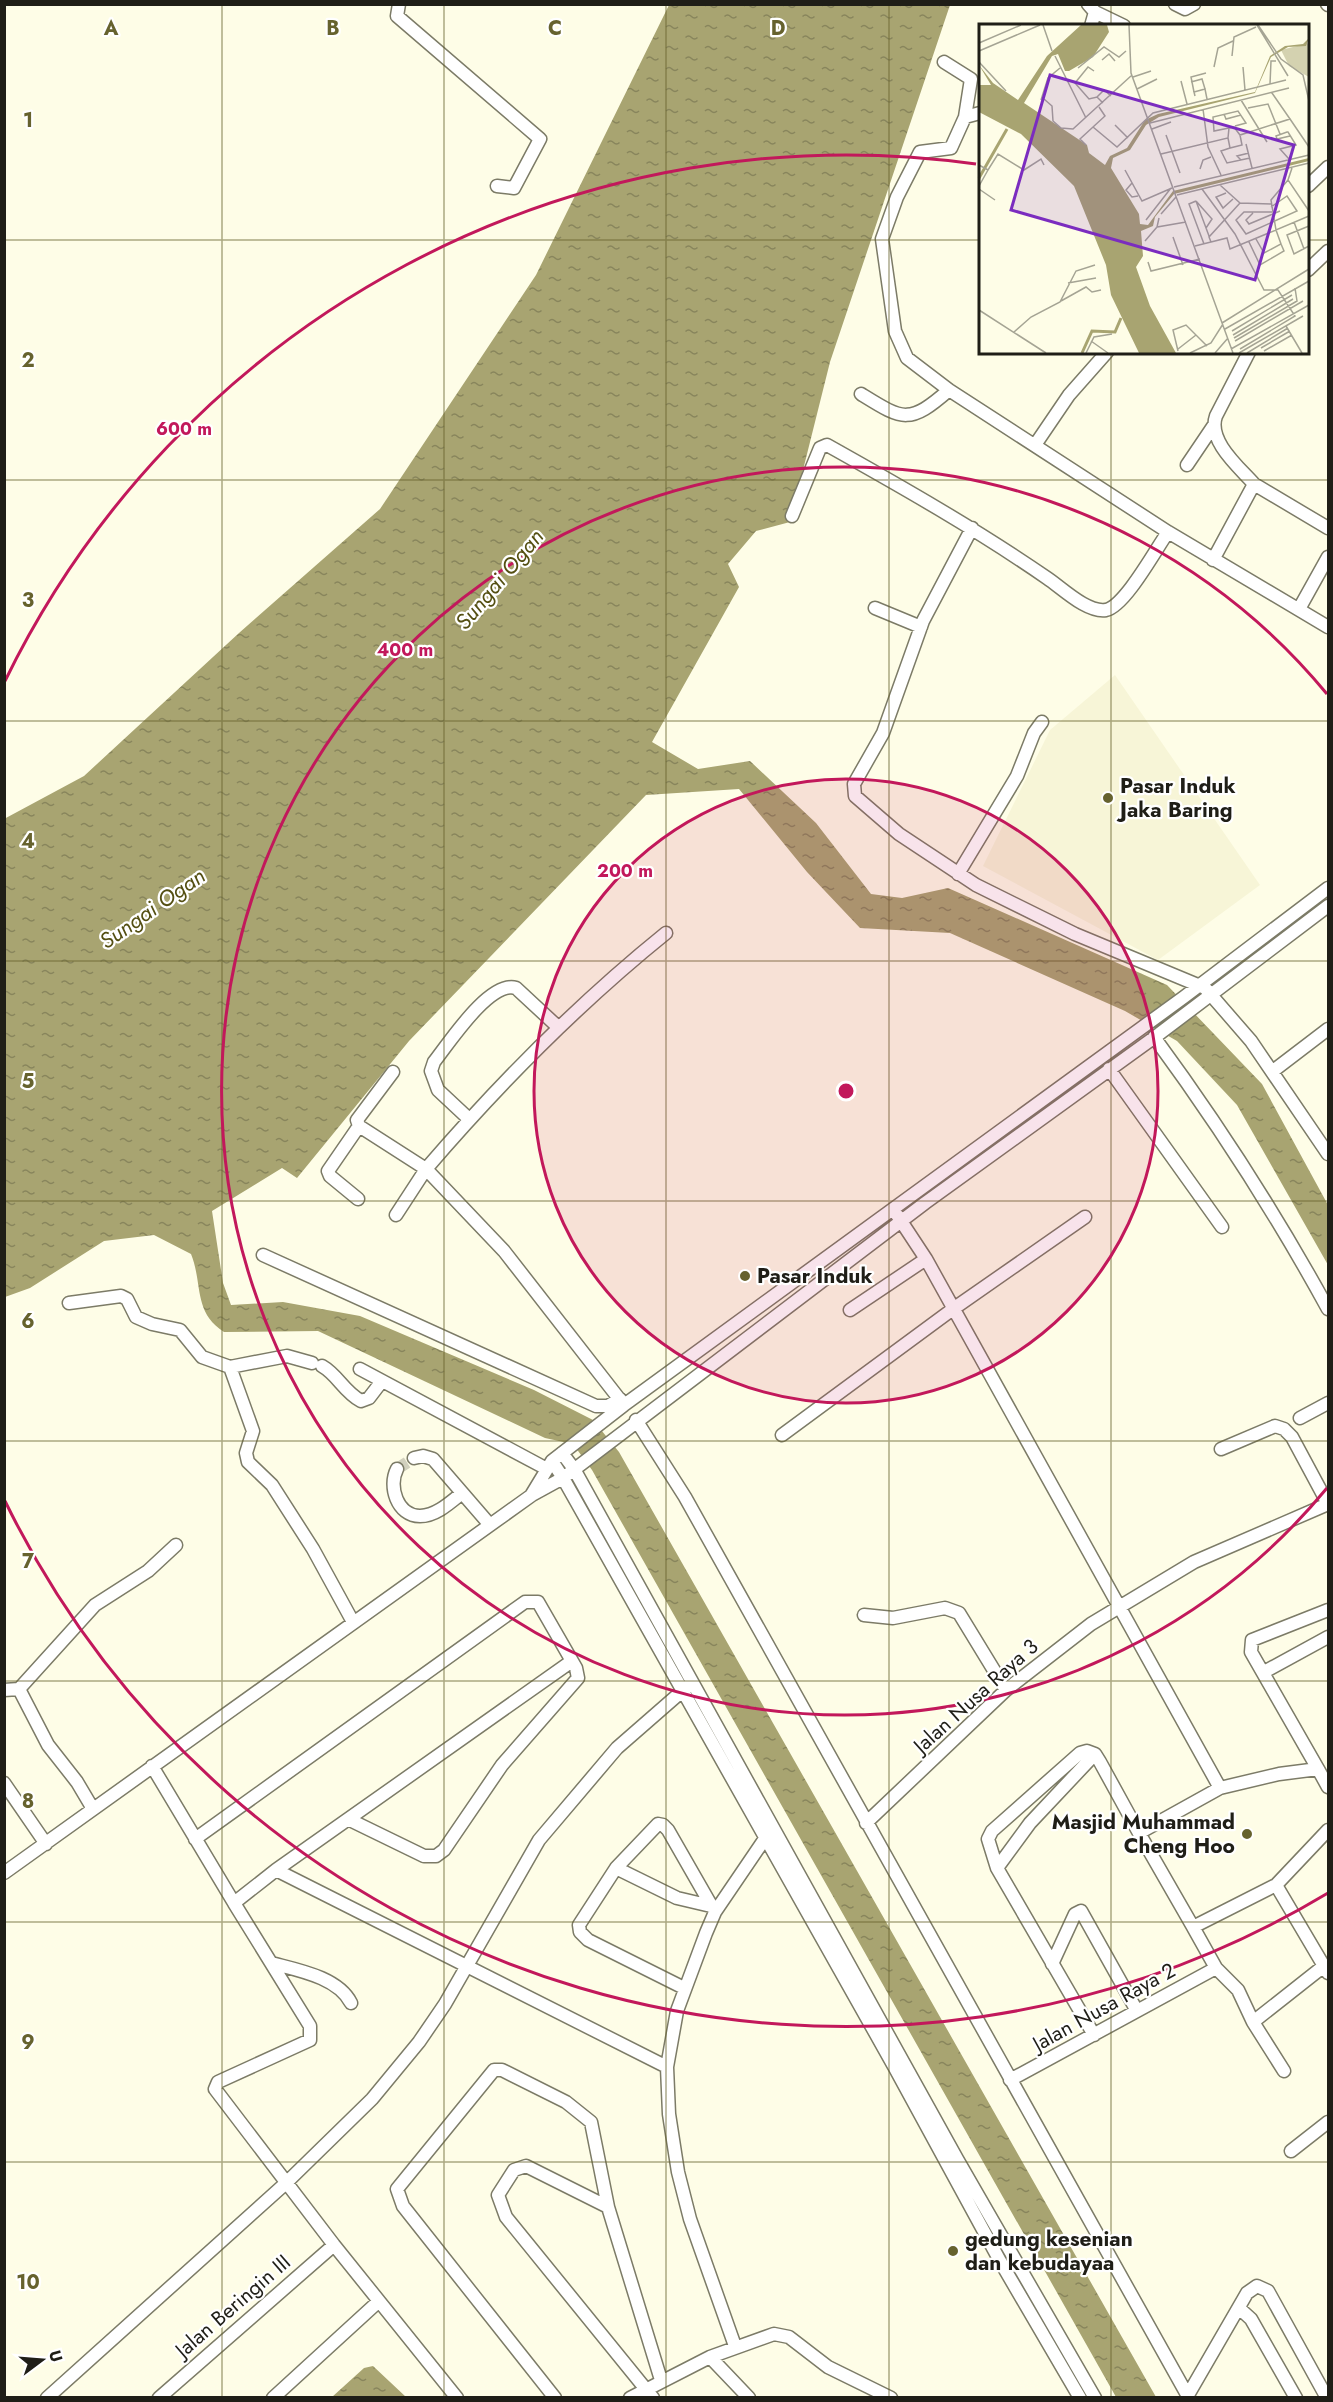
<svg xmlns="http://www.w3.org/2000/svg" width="1333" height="2402" viewBox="0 0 1333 2402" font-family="Jost,sans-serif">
  <defs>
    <pattern id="water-ripples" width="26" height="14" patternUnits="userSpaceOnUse" patternTransform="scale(1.5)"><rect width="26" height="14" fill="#a8a471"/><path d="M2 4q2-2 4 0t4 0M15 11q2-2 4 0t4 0" fill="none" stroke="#88855c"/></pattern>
  </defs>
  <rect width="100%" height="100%" fill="#fefde7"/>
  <path fill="#f7f5d7" d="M1115 675 1260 885 1158 960 983 866 1050 730Z"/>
  <path fill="url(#water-ripples)" d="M669 5H950L830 362 790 522 756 531 728 564 739 587 652 742 698 769 750 761 816 823 871 894 902 898 948 888 1167 985 1262 1084 1328 1205V1265L1237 1105 1177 1041 1125 1011 950 933 860 928 807 872 739 789 646 795 409 1041 297 1178 282 1168 212 1211 223 1283 231 1305 283 1302 360 1316 534 1390 593 1420 619 1452 1156 2397H1116L592 1470 573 1444 545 1438 318 1331 224 1332C193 1312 203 1284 191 1254L154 1235 104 1241 30 1288 5 1297 4 819 84 776 239 633 380 509 536 275Z
    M373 2366 406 2397H332L364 2368Z"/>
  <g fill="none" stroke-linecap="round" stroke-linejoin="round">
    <path stroke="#d1d0bd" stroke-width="12" stroke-dasharray="12 6" stroke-linecap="butt" d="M397 1469 414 1458"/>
    <g stroke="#7c7b67" stroke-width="15">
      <path id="minor" d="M399 4 397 16 540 139 514 188 497 186
        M1088 4 1095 12 1124 26
        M1175 4 1185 9 1194 4
        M1327 4 1328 5
        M1091 26 1095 12
        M944 62 971 79 965 117
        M980 113 965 117 951 148 920 152 897 197 882 239 895 331 907 358 949 390 1168 532 1328 627
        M1308 186 1328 167
        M1308 270 1328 251
        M861 394C903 420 909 425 949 390
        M1035 445 1069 395 1107 352
        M1187 465 1214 425
        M1254 484 1328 528
        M792 516 820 448 827 445C902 487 976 529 1047 578 1062 588 1087 613 1106 610 1125 606 1156 549 1168 532
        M972 528 923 621 883 733 854 784 855 796 899 834 976 885 1075 934 1205 988 1251 1041 1328 1154
        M1213 560 1254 484C1240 468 1207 441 1216 416L1249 352
        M875 608 921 627
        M1299 609 1328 557
        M958 874 1017 776 1034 733 1042 722
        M1154 1037C1218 1124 1276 1214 1328 1309
        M1109 1069 1222 1227
        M1273 1071 1328 1029
        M393 1072 357 1120 359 1126 426 1169 396 1215
        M469 1119 438 1090 431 1071 434 1062C449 1043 490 980 516 988L558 1027
        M358 1199 330 1176 328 1171 359 1126
        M897 1215 926 1259 1220 1788 1279 1774 1318 1769 1328 1787
        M263 1255 596 1406H608L620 1399
        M69 1303 121 1296 127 1299 136 1317 152 1324 180 1330 202 1357 230 1367
        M850 1310 926 1259
        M312 1363 287 1356 230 1367 253 1431 246 1453 248 1462 272 1485 313 1549 353 1622
        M322 1366C338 1375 343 1391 361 1401L369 1398 382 1381
        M360 1369 547 1469
        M624 1405 504 1251 426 1169C499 1084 578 1004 666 933
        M1300 1418 1328 1403
        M636 1420 685 1497 1189 2398
        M782 1435 953 1309 1085 1217
        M1221 1449 1275 1426 1284 1429 1292 1437 1328 1504
        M562 1453 574 1469 957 2159 1095 2398
        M414 1458 423 1456 433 1459 490 1525
        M552 1461 563 1478 895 2068 1000 2261 1080 2398
        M397 1469C388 1486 397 1516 420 1516 436 1516 451 1502 462 1493
        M532 1494 552 1461 624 1405 1184 997 1328 888
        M864 1615 893 1618 945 1608 959 1613 1006 1690
        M1264 1672 1328 1637
        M19 1689 48 1745 77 1782 93 1809
        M4 1690 19 1689 95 1605 148 1571 176 1545
        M152 1766 234 1903 276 1870 667 2067
        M1318 1769 1251 1652 1252 1640 1328 1610
        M4 1783 46 1844
        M1220 1788 1139 1833 1193 1927 1276 1885
        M866 1823 1006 1690 1091 1624 1194 1562 1328 1504
        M1328 1830 1276 1885 1328 1973
        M195 1839 525 1602H538L576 1668 578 1678 502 1765 444 1850 436 1856H424L350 1820
        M616 1868 677 1898 711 1906
        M997 1868 1030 1823 1095 1754
        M276 1870 572 1661
        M4 1873 532 1495 563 1478 925 1203 1159 1034 1328 906
        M234 1903 310 2026V2040L218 2082 215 2089 334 2245 457 2398
        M1193 1927 1216 1968 1238 1990 1253 2022 1324 1966
        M271 1963C297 1970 338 1977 351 2003
        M1052 1964 1075 1914 1081 1911 1137 2011
        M684 1988 588 1940 580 1932 579 1925 616 1868 658 1824 663 1825 668 1830 715 1912
        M1253 2022 1284 2071
        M1094 2035 997 1868 988 1839 992 1831 1080 1753 1087 1751 1095 1754 1100 1762 1139 1833
        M1010 2080 1216 1968
        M1291 2151 1328 2122
        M608 2207 526 2166 514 2170 498 2195 506 2217 653 2398
        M1240 2309 1251 2319 1296 2398
        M735 2346 690 2219 678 2172 669 2114 667 2067 677 2011 706 1933 715 1912 766 1837 771 1835
        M710 2357 749 2398
        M1188 2395 1247 2293 1257 2286 1268 2291 1327 2398
        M47 2398 286 2183 372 2099 419 2042 445 2004 539 1840 617 1748 688 1686
        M159 2398 334 2245
        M273 2398 379 2301
        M555 2398 403 2206 397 2189 494 2070H502L566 2102 591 2122 608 2207 661 2380
        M630 2398 710 2357 774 2334 789 2337 828 2367 891 2398"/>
    </g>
    <use href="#minor" stroke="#fff" stroke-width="12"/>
  </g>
  <path fill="none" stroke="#66622e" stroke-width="1.5" stroke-opacity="0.55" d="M222 4V2398M444 4V2398M666 4V2398M889 4V2398M1111 4V26M4 240H980M1308 240H1328M1111 352V2398M4 480H1328M4 721H1328M4 961H1328M4 1201H1328M4 1441H1328M4 1681H1328M4 1922H1328M4 2162H1328"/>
  <circle cx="846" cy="1091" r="312" fill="#c2185b" fill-opacity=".12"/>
  <g fill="none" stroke="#c2185b" stroke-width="3">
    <circle cx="846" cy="1091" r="312"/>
    <path d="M1327 1488A624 624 0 1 1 1327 694"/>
    <path d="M1328 1893A936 936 0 0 1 5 1501M5 681A936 936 0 0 1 976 164"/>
  </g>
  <g fill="#66622e" stroke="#fff" stroke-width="2">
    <circle cx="1108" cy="798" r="6"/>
    <circle cx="745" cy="1276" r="6"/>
    <circle cx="1247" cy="1834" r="6"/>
    <circle cx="953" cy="2251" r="6"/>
  </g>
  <g text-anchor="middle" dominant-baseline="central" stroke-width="4.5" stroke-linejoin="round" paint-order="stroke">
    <g font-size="21" font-weight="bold" fill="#1f1e17" stroke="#fff" text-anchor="start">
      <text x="1120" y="786">Pasar Induk<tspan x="1120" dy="24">Jaka Baring</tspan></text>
      <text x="757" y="1276">Pasar Induk</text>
      <text x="1235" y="1822" text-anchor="end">Masjid Muhammad<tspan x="1235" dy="24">Cheng Hoo</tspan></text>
      <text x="965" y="2239">gedung kesenian<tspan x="965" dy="24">dan kebudayaa</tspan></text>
    </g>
    <g font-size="21" fill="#1f1e17" stroke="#fff">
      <text transform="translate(976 1696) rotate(-42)">Jalan Nusa Raya 3</text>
      <text transform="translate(1104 2007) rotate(-29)">Jalan Nusa Raya 2</text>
      <text transform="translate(233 2306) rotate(-41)">Jalan Beringin III</text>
    </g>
    <g font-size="22" font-style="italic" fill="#544f12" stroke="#fff">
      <text transform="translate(499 579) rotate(-50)">Sungai Ogan</text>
      <text transform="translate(152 908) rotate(-35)">Sungai Ogan</text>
    </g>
  </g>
  <g transform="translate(979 24)">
    <rect width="330" height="330" fill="#fefde7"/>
    <path d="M330 19V53L310 42 302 26Z" fill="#d4d2b0"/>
    <path d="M102 1H128L130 8 114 33 90 47H86L79 30 73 32 45 79 108 121 110 129 126 141 131 132 148 124 166 96 179 90 276 68 291 32 306 22 324 20 330 14 327 22 309 23 292 33 276 69 180 93 167 101 151 126 134 134 132 144 160 190 161 200 169 201 194 167 330 134V137L195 170 176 193 174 202 162 207 164 232 157 243 171 282 197 329H160L132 271 127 241 95 162 42 110 0 88V61H12L0 41 14 59 39 76 68 32Z" fill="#a8a471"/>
    <path fill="none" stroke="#a8a471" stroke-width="3" d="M0 154 28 105M103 329 113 307 136 308 142 294"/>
    <path fill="none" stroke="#a5a494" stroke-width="1.5" d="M64 1 73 27M150 1 152 49 254 329M278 1 309 52M279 1 302 35 324 51 330 77M0 19 42 1M0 27 61 1M76 32 107 94M253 32 255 13 277 3M123 36 130 30 136 37M0 38 27 67M235 43 239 24 254 17M264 43 266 66M99 44 125 23 140 33 147 27M115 47 109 43 96 59 110 75 118 73 124 79M154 53 172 47M202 57 208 80M212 58 223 55 226 65M291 60 292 37H297M158 65 178 55M215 68 212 53 227 49M293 69 311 95M216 72 215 68 226 65 228 75M118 73 125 66 132 72M65 75 73 82 74 97 82 104 94 105 153 51M62 76 69 54 81 44M262 76 288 118M269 84 289 80 301 110M224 85 229 123 242 151M245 90 247 95 262 91M171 99 310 64M136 101 149 114M114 103 138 123 174 89 307 56M250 104 235 107 234 93 259 87 267 99 256 102M173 105 192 98M187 111 201 149M249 114 251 124 263 121 261 111M267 120 273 144M107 121 101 115 126 92 120 83M251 124 242 127 248 139 271 134M182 130 249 114 250 104 255 103 261 111 311 95 330 123M310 135 301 125 317 121 309 108H308L297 112 298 115 311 112M262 136 258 132 270 129M0 141 9 146 19 130 45 146 62 135 65 141M313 144 309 156 330 187M221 145 224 136 232 133M146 146 163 177 193 164M309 156 292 176 297 206 330 192M153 159 147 166 153 173 159 172M241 161 261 179 292 180M0 162 9 146M195 163 330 131M0 165 16 176M223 165 256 210 285 266H299L316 292 261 325M247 169 237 173 244 184 254 175M198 171 330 139M217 177 210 180 225 220M217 177 230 212M217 177 233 195 227 204M292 183 308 172 318 187 267 210 257 196 265 188H293M274 189 267 196 270 200 301 187M182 190 197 173M180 194 178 203 207 198M167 196 192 164M315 198 325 225M330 202 308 211 315 230 330 222M194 213 204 241M166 217 178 203M232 218 248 214 251 225 297 206 302 220 285 229 277 215M270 218 281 241 305 227 302 220M216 222 232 218 230 213 261 179M169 238 172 247 221 235M89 259 117 254M82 277 107 263 113 268 122 266M0 286 67 329M243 299 330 245M307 302 323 329M246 305 330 257M253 307 313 271M35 308 52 293 81 278 97 247 116 241M254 311 314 275M255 314 318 277 316 264M112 317 129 329M256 317 324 277M282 324 311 307M199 325 217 311M252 325 330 281M199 327 194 306 207 301 228 322M285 327 313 311M107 329 115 313 133 310M211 329 232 319 244 300M236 329 249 314M260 329 324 292M268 329 309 304"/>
    <path fill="#7b2cbf" fill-opacity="0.15" stroke="#7b2cbf" stroke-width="3" d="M71 51 315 121 276 256 32 186Z"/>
    <rect width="330" height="330" fill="none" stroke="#1f1e17" stroke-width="3"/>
  </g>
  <g font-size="20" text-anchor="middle" font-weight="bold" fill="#66622e" stroke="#fff" stroke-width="4.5" stroke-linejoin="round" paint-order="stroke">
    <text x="111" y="35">A</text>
    <text x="333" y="35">B</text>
    <text x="555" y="35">C</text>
    <text x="778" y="35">D</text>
    <text x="28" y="127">1</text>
    <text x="28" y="367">2</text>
    <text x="28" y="607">3</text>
    <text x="28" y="848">4</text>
    <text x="28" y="1088">5</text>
    <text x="28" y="1328">6</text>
    <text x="28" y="1568">7</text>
    <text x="28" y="1808">8</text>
    <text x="28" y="2049">9</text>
    <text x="28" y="2289">10</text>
  </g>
  <circle cx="846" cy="1091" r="9" fill="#c2185b" stroke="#fff" stroke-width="3"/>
  <g font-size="18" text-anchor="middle" font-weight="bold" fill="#c2185b" stroke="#fff" stroke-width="4.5" stroke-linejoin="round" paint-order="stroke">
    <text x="184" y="435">600 m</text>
    <text x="405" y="656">400 m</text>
    <text x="625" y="877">200 m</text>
  </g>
  <rect width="1333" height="2402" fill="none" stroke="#1f1e17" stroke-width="12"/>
  <g transform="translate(42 2360) rotate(74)" stroke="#ffffff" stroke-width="4.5" paint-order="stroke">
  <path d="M0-4.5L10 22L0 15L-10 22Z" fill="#1f1e17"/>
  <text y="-9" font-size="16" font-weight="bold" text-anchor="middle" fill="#1f1e17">U</text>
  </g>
</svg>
